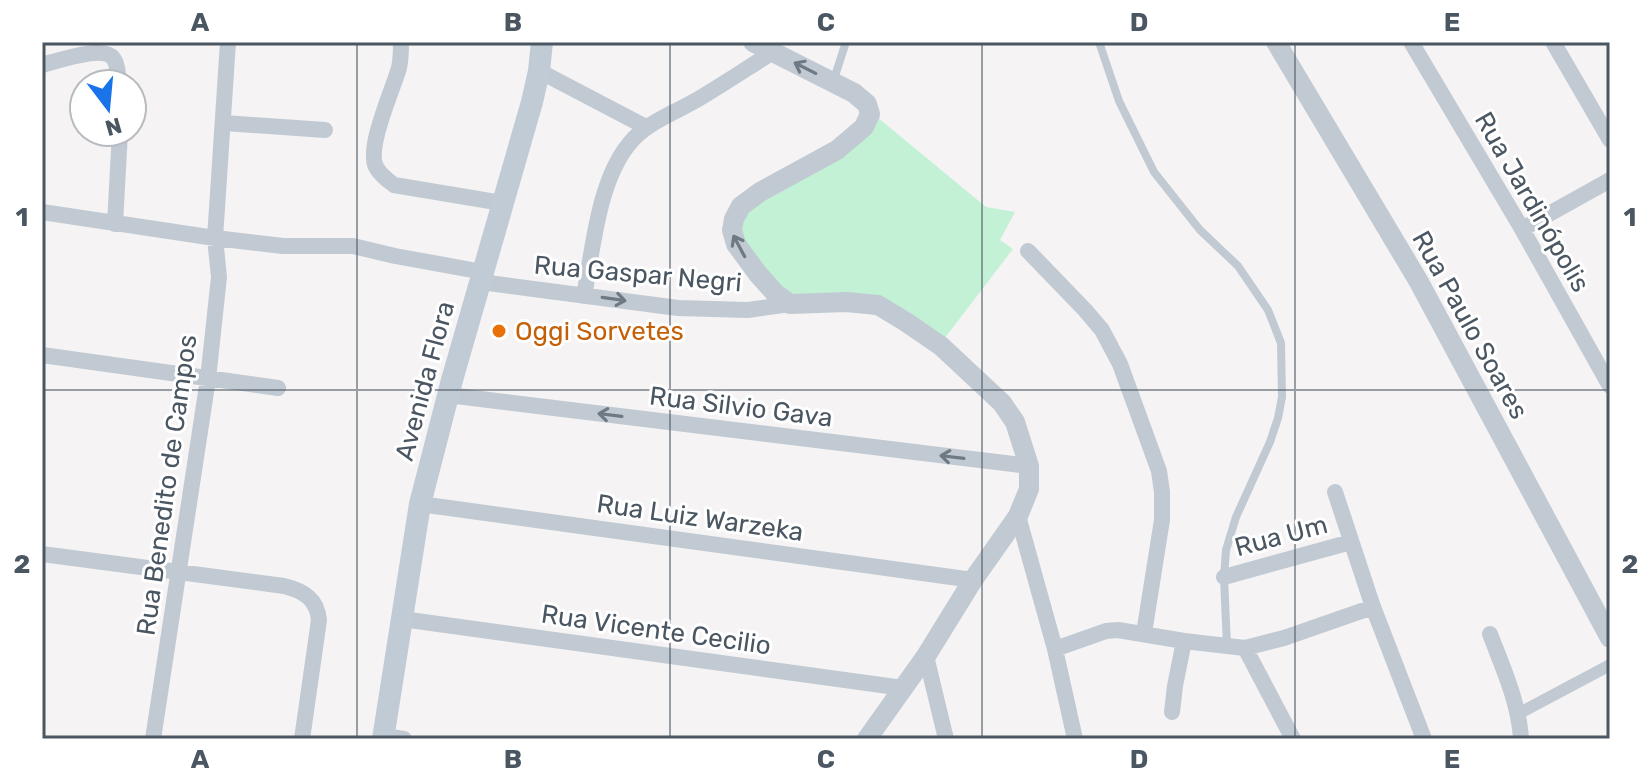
<svg xmlns="http://www.w3.org/2000/svg" width="1652" height="781" viewBox="0 0 1652 781" font-family="Rubik,sans-serif">
  <rect width="100%" height="100%" fill="#f5f3f3"/>
  <path fill="#c3f1d5" d="M877 117 986 207 1015 212 1000 240 1013 249 944 339 913 322 798 301 742 249 738 239 743 210Z"/>
  <g fill="none" stroke-linecap="round" stroke-linejoin="round">
    <path stroke="#c1cad2" stroke-width="8" d="M1099 42 1119 101 1154 172 1200 230 1238 266 1268 310 1281 343 1282 397 1278 418 1270 442 1236 517 1226 550 1224 577 1227 646
      M833 82 846 42"/>
    <path stroke="#c1cad2" stroke-width="12" d="M1518 714 1610 665"/>
    <path stroke="#c1cad2" stroke-width="16" d="M401 42C401 51 401 59 399 68 393 89 366 148 376 167 380 174 387 180 394 185L502 203
      M1411 42 1522 229 1610 386
      M1553 42 1610 140
      M42 65C57 61 103 45 113 58 118 64 118 76 119 84
      M539 71 646 127
      M224 123 325 130
      M42 212 215 238 283 246H353L395 256 483 272
      M115 224 120 132
      M1522 229 1610 180
      M1028 251 1085 310 1102 330 1120 364 1159 471 1162 492V520L1144 633
      M481 282 678 308 748 310 790 304
      M584 296C593 249 598 182 629 144 646 122 677 112 700 98 725 83 749 67 773 52
      M42 355 278 388
      M448 395 1029 466
      M1335 492 1373 607 1424 739
      M420 504 973 580
      M1018 516 1055 649 1075 739
      M42 554 284 586C304 591 317 599 319 620L302 739
      M1224 577 1351 542
      M402 619 903 688
      M1490 634C1503 668 1519 703 1521 739
      M1245 648 1293 739
      M1055 649 1106 631 1118 630 1184 641 1245 648 1284 638 1373 607
      M926 656 946 739
      M1172 712 1175 686 1184 641
      M383 736 404 739
      M153 739 208 379 219 277 215 238 228 42"/>
    <path stroke="#c1cad2" stroke-width="20" d="M753 42 854 93 867 104 870 114 864 127 837 150 760 192 741 206 734 219 732 230 736 244 758 274 775 293 790 304 846 302 878 305 906 322 941 346 1002 403 1015 422 1029 466V489L1018 516 973 580 926 656 867 739
      M1276 42 1419 282 1610 638"/>
    <path stroke="#c1cbd6" stroke-width="22" d="M383 739 420 504 452 380 532 102 539 71 542 42"/>
  </g>
  <defs><path id="oneway-shaft" d="M-6 0H5M1.5-3L5.5 0L1.5 3" fill="none" stroke-width="1.6" stroke-linecap="round" stroke-linejoin="round" transform="scale(2)"/></defs>
  <g stroke="#6e7983">
    <use href="#oneway-shaft" transform="translate(805 68) rotate(-153)"/>
    <use href="#oneway-shaft" transform="translate(739 246) rotate(-118)"/>
    <use href="#oneway-shaft" transform="translate(614 299) rotate(8)"/>
    <use href="#oneway-shaft" transform="translate(610 415) rotate(-173)"/>
    <use href="#oneway-shaft" transform="translate(952 457) rotate(-173)"/>
  </g>
  <path fill="none" stroke="#4a5661" stroke-width="2" stroke-opacity="0.55" d="M357 42V739M670 42V739M982 42V739M1295 42V739M42 390H1610"/>
  <circle fill="#e8710a" stroke="#fff" stroke-width="3" cx="499" cy="331" r="8"/>
  <g text-anchor="middle" dominant-baseline="central" stroke-width="6" stroke-linejoin="round" paint-order="stroke">
    <g font-size="26" fill="#4a5661" stroke="#fff">
      <text transform="translate(1532 202) rotate(60)">Rua Jardinópolis</text>
      <text transform="translate(638 274) rotate(5)">Rua Gaspar Negri</text>
      <text transform="translate(1470 325) rotate(61)">Rua Paulo Soares</text>
      <text transform="translate(425 381) rotate(-75)">Avenida Flora</text>
      <text transform="translate(741 407) rotate(7)">Rua Silvio Gava</text>
      <text transform="translate(167 485) rotate(-82)">Rua Benedito de Campos</text>
      <text transform="translate(700 518) rotate(8)">Rua Luiz Warzeka</text>
      <text transform="translate(1281 536) rotate(-15)">Rua Um</text>
      <text transform="translate(656 630) rotate(8)">Rua Vicente Cecilio</text>
    </g>
    <g font-size="26" fill="#c56008" stroke="#fff" text-anchor="start">
      <text x="515" y="331">Oggi Sorvetes</text>
    </g>
  </g>
  <rect width="1652" height="781" fill="none" stroke="#ffffff" stroke-width="88"/>
  <g transform="translate(108 108) rotate(164)"><circle r="38" fill="#ffffff" stroke="#b7bbc0" stroke-width="2"/>
  <path d="M0-6L14 30L0 20L-14 30Z" fill="#1a73e8"/>
  <text y="-12" font-size="22" font-weight="bold" text-anchor="middle" fill="#4a5661">N</text>
  </g>
  <rect x="44" y="44" width="1564" height="693" fill="none" stroke="#4a5661" stroke-width="3"/>
  <g font-size="26" text-anchor="middle" font-weight="bold" fill="#4a5661">
    <text x="200" y="31">A</text>
    <text x="513" y="31">B</text>
    <text x="826" y="31">C</text>
    <text x="1139" y="31">D</text>
    <text x="1452" y="31">E</text>
    <text x="22" y="226">1</text>
    <text x="1630" y="226">1</text>
    <text x="22" y="573">2</text>
    <text x="1630" y="573">2</text>
    <text x="200" y="768">A</text>
    <text x="513" y="768">B</text>
    <text x="826" y="768">C</text>
    <text x="1139" y="768">D</text>
    <text x="1452" y="768">E</text>
  </g>
</svg>
